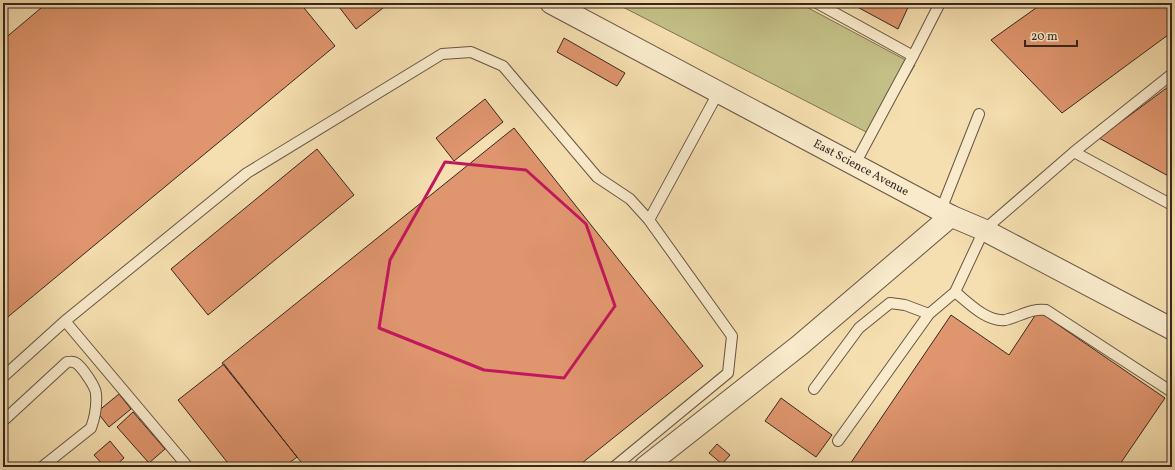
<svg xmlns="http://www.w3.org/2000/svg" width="1175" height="470" viewBox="0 0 1175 470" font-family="Vollkorn,serif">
  <rect width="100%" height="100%" fill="#f5deaf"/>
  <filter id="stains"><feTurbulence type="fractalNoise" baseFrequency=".005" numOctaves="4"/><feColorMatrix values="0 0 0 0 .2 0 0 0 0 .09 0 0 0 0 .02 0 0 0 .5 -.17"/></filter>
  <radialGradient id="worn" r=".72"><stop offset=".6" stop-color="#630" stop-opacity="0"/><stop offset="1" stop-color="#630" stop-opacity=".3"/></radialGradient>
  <path fill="#c3bf86" stroke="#7d7354" d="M615 3H799L915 65 874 136Z"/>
  <path fill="#df956d" stroke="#372721" d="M47 3H300L335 46 3 321V40Z
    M336 3H379L383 8 356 29Z
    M850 3H910L898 29Z
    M1043 3H1172V32L1062 113 991 40Z
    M564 38 625 73 617 86 557 52Z
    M1172 84V178L1099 138Z
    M485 99 503 122 454 161 436 138Z
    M514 128 703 366 577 467H305L222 363Z
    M317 149 354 195 208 315 171 269Z
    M1038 311 1165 398 1118 467H848L951 315 1009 355Z
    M224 364 297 457 284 467H231L178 400Z
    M119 394 131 409 109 427 97 412Z
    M781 398 832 435 816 457 765 421Z
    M133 412 165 449 149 463 117 427Z
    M110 441 124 458 114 467H105L94 455Z
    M717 444 730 455 722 464 709 453Z"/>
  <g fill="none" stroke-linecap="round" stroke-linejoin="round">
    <g stroke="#654" stroke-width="12">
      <path id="service" d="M817 3 913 56
        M1074 152 1172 205
        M855 164 913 56 940 3
        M941 210 979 114
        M649 220 718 93
        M955 292C968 302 986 322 1005 320 1019 317 1031 308 1046 310L1172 392
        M3 377 65 321
        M814 389 859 328 890 303 905 305 929 314 955 292 984 230 1074 152 1172 74
        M3 421 67 362C71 362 73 361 76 363 82 367 96 387 96 394 97 405 95 417 91 428L42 467
        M838 441 929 314
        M188 467 65 321 247 173 442 54 471 52 503 66 597 177 630 199 649 220 732 336 728 373 614 467"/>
    </g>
    <g stroke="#654" stroke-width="23">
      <g id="minor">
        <path id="s1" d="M551 3 951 216 984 230 1172 329"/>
        <path d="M645 467 800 345 951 216"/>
      </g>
    </g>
    <use href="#service" stroke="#f8eacb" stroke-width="10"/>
    <use href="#minor" stroke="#f8eacb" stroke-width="21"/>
  </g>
  <path fill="none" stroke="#c2185b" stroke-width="3" stroke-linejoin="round" d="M445 162 526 170 586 224 615 306 564 378 484 370 379 328 390 260Z"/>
  <g text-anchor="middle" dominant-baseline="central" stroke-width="3" stroke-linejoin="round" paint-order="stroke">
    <g font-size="12" fill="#372721" stroke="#f8eacb">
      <text stroke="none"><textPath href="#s1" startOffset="351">East Science Avenue</textPath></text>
    </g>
  </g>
  <rect width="1175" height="470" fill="none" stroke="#f5deaf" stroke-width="16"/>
  <rect x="4" y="4" width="1167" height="462" fill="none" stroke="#372721" stroke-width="2"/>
  <rect x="8" y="8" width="1159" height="454" fill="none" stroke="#372721"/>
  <path d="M1025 40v6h52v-6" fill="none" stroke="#372721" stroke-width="2"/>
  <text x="1031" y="40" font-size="12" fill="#372721" stroke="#f8eacb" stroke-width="3" paint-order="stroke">20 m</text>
  <rect width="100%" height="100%" filter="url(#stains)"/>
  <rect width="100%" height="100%" fill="url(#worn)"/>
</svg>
